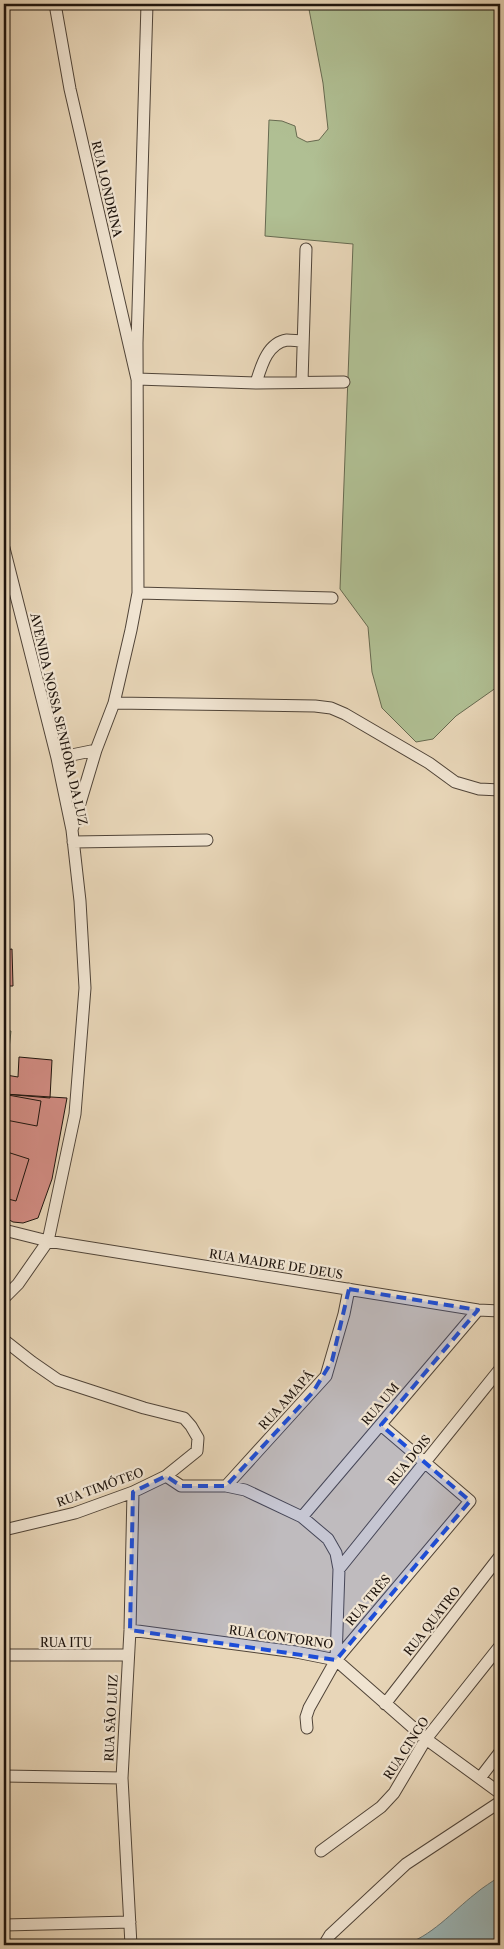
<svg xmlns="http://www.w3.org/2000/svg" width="504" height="1949" viewBox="0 0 504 1949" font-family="'Libre Caslon Text',serif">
  <rect width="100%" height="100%" fill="#e8d6b8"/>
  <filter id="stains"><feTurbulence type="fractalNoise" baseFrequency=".004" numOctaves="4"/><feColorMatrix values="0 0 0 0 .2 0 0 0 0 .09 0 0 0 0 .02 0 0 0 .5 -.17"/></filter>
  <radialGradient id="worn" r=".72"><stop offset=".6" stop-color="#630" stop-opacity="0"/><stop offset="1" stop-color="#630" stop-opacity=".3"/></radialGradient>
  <path fill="#b0bf93" stroke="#676a50" d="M308 4H500V685L456 716 433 739 416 742 382 708 372 672 368 627 340 589 353 244 265 236 269 120 282 121 295 126 297 137 307 142 319 140 328 129 323 83Z
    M4 1031H11L4 1094Z"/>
  <path fill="#9bb7b9" stroke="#697674" d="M500 1876V1945H403C431 1937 452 1912 475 1894 483 1887 492 1882 500 1876Z"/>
  <path fill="#d18b82" stroke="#1e140d" d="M12 949 13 986H4V950Z
    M4 991H9V1028H4Z
    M19 1057 52 1060 50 1098 4 1094 6 1075 18 1077Z
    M4 1094 67 1098 52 1179 38 1218 23 1223 13 1222 4 1217Z
    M8 1095 41 1101 37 1126 6 1120Z
    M4 1151 29 1159 16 1201 4 1198Z"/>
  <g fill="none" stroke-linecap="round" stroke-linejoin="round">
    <g stroke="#504438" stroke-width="13">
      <path id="minor" d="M55 4 70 89 137 379 256 383 344 382
        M302 382 306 249
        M256 383C261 367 267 343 287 340 292 340 298 341 303 341
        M4 548 57 758 72 830 80 901 85 988 75 1114 48 1241 18 1284 4 1298
        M138 593 332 598
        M114 703 315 706 331 708 345 714 429 763 455 782 479 789 500 790
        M57 758 96 750
        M72 830 96 750 114 703 131 630 138 593 137 343 147 4
        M73 842 207 840
        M4 1230 48 1241 478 1310 500 1311
        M4 1340 32 1362 58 1380 144 1408 184 1418 191 1426 198 1438 197 1451 166 1476 133 1492 75 1513 4 1530
        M166 1476 181 1486H226L245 1490 302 1517 328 1539 336 1553 339 1569 336 1660
        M226 1486 326 1376 344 1314 349 1289
        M302 1517 478 1310
        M339 1569 500 1369
        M130 1630 296 1652 336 1660
        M4 1655H127
        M336 1660 426 1739 500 1793
        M385 1704 500 1556
        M307 1728 306 1717 309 1708 336 1660 470 1501 381 1425
        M4 1776 122 1778
        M480 1778 500 1752
        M321 1851 381 1807 394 1793 426 1739 500 1646
        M4 1925 130 1922
        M131 1945 122 1778 130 1630 133 1492
        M324 1945 330 1935 406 1864 500 1802"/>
    </g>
    <use href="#minor" stroke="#f0e4d1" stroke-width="11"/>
  </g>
  <path fill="#1d4ed8" fill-opacity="0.2" stroke="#1d4ed8" stroke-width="4" stroke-dasharray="10 6" stroke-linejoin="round" d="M349 1289 478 1310 381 1425 470 1501 336 1660 130 1630 133 1492 166 1476 181 1486H226L313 1392 332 1361Z"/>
  <g text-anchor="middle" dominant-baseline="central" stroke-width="4.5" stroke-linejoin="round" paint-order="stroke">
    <g font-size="12" fill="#1e140d" stroke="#f0e4d1">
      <text transform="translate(107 189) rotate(77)">RUA LONDRINA</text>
      <text transform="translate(59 719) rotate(77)">AVENIDA NOSSA SENHORA DA LUZ</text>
      <text transform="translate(276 1264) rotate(9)">RUA MADRE DE DEUS</text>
      <text transform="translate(286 1400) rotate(-48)">RUA AMAPÁ</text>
      <text transform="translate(380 1404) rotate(-50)">RUA UM</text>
      <text transform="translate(409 1460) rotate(-51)">RUA DOIS</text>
      <text transform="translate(100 1487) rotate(-20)">RUA TIMÓTEO</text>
      <text transform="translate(368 1600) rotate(-50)">RUA TRÊS</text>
      <text transform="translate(432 1621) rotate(-52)">RUA QUATRO</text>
      <text transform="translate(281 1637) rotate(8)">RUA CONTORNO</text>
      <text x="66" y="1642">RUA ITU</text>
      <text transform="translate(111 1718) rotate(-87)">RUA SÃO LUIZ</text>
      <text transform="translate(406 1748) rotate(-57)">RUA CINCO</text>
    </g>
  </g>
  <rect width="504" height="1949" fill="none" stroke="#e8d6b8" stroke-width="20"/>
  <rect x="5" y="5" width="494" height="1939" fill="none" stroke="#1e140d" stroke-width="2.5"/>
  <rect x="10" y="10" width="484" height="1929" fill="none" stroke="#1e140d"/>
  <rect width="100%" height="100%" filter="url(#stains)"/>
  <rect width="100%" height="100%" fill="url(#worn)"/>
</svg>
